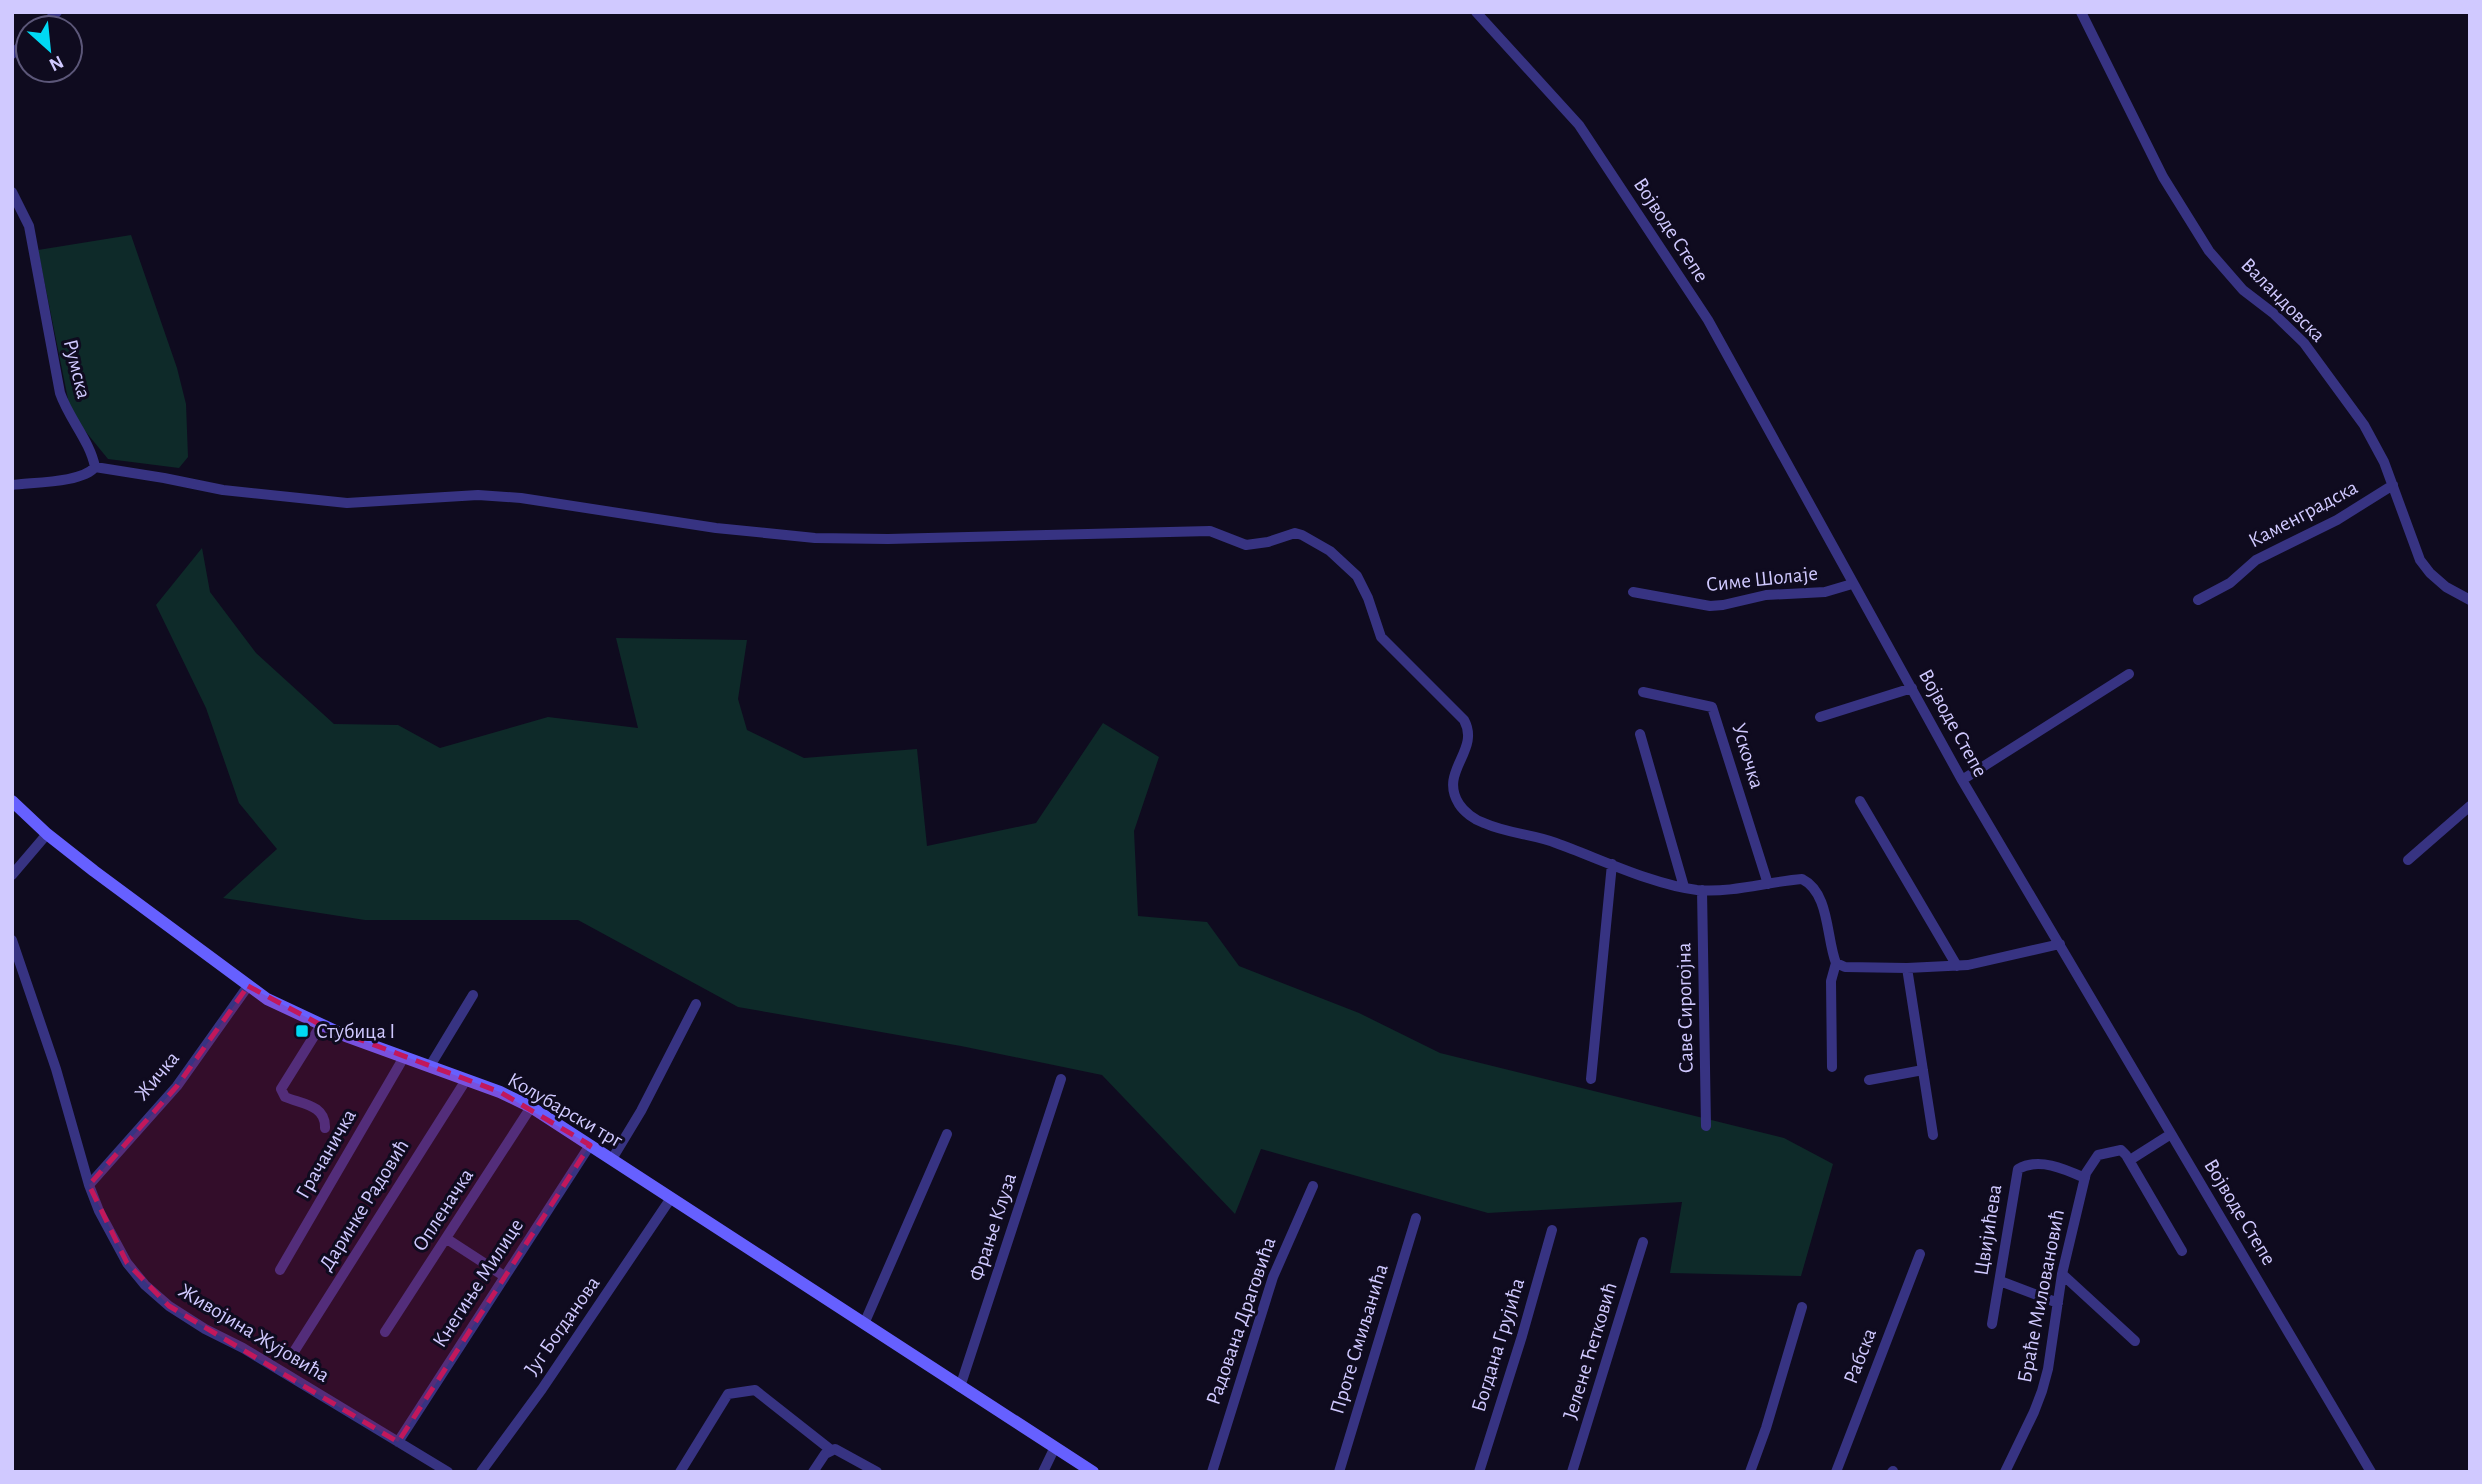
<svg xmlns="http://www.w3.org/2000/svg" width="2482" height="1484" viewBox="0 0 2482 1484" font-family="'Alegreya Sans',sans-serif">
  <rect width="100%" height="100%" fill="#0f0b1f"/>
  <path fill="#0e2a29" d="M131 235 177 368 186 404 188 457 179 468 108 459 81 426 69 404 38 250Z
    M202 548 210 592 256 653 334 724 398 725 440 748 548 717 638 728 616 638 747 640 738 699 747 730 804 758 917 749 927 846 1036 823 1103 723 1159 757 1134 831 1138 916 1207 922 1239 966 1359 1013 1440 1053 1784 1138 1833 1164 1801 1276 1670 1273 1682 1202 1488 1213 1261 1149 1235 1214 1102 1075 961 1046 738 1007 578 920H365L223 898 277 849 239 803 206 708 156 605Z"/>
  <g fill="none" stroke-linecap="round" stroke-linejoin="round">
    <path stroke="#373382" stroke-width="10" d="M1476 12 1579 125 1708 320 1962 780 2371 1472
      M2081 12 2163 177 2209 251 2243 290 2273 313 2304 343 2364 425 2384 462 2420 560 2430 573 2446 587 2470 600
      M41 28 57 12
      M12 54 28 40
      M12 192 29 226 60 393C69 419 90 441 95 467 82 483 33 482 12 485
      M95 467 164 478 223 490 347 503 478 495 521 498 716 528 815 538 888 539 1210 531 1246 545 1268 542 1295 533 1302 535 1330 551 1357 576 1368 598 1381 637 1464 720C1481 751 1438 771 1459 804 1464 812 1475 820 1484 823 1509 834 1533 834 1556 843 1598 858 1653 885 1697 890 1733 893 1766 882 1802 879 1830 893 1826 938 1836 963L1845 967 1907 968 1968 965 2060 944
      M1633 592 1710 606 1723 605 1766 595 1825 592 1852 584
      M2198 600 2230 583 2256 560 2337 520 2393 485
      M1643 692 1712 707 1768 884
      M1820 717 1912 688
      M1640 734 1684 887
      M1962 780 2129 674
      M1860 801 1957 966
      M2408 860 2470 806
      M12 875 47 834
      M1702 890 1706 1126
      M12 940 56 1069 89 1185 99 1211 127 1263 145 1285 169 1306 205 1329 243 1348 448 1472
      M1907 968 1933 1135
      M321 1025 281 1089 285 1097C302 1104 326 1105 325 1128
      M430 1066 473 995
      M1832 1067 1831 981 1836 963
      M1591 1079 1612 864
      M1869 1080 1923 1070
      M612 1159 641 1111 696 1004
      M2130 1160 2171 1134
      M89 1185 177 1086 248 986
      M447 1239 504 1276
      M280 1270 404 1057
      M2062 1274 2135 1341
      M2000 1281 2058 1303
      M864 1324 947 1134
      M1992 1324 2018 1169C2039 1157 2065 1169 2085 1178
      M385 1332 531 1107
      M295 1350 466 1080
      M960 1387 1061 1079
      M398 1442 590 1145
      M481 1472 542 1389 671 1198
      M680 1472 728 1394 755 1390 831 1450
      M813 1472 825 1454 835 1449 877 1472
      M1043 1472 1055 1447
      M1212 1472 1273 1277 1313 1186
      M1339 1472 1416 1218
      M1479 1472 1522 1336 1552 1230
      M1572 1472 1643 1242
      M1750 1472 1766 1428 1802 1307
      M1836 1472 1920 1254
      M1892 1472 1893 1471
      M2005 1472 2034 1412 2042 1391 2048 1369 2062 1274 2081 1194 2086 1173 2098 1155 2121 1150 2126 1155 2182 1251"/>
    <path stroke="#6660ff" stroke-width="12" d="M12 801 47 834 94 871 267 999 346 1036 500 1092 531 1107 1093 1472"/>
  </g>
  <path fill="#c2185b" fill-opacity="0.2" stroke="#c2185b" stroke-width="5" stroke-dasharray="14 9" stroke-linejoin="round" d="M248 986 321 1025 500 1092 590 1145 398 1442 169 1306 127 1263 89 1185 177 1086Z"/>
  <rect fill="#00d9f4" stroke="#0f0b1f" stroke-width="2.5" x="295" y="1024" width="14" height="14" rx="3.5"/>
  <g text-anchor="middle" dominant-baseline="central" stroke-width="6" stroke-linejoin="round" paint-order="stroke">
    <g font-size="21" fill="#d0c9ff" stroke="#0f0b1f">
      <text transform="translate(1671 230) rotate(57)">Војводе Степе</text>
      <text transform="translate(2283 300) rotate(45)">Валандовска</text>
      <text transform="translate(77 369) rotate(76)">Румска</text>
      <text transform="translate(2303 514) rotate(-28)">Каменградска</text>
      <text transform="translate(1762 579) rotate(-6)">Симе Шолаје</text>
      <text transform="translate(1953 723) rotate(61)">Војводе Степе</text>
      <text transform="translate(1748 756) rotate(73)">Ускочка</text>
      <text transform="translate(1685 1008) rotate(-91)">Саве Сирогојна</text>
      <text transform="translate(157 1076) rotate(-50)">Жичка</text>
      <text transform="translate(565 1110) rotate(30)">Колубарски трг</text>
      <text transform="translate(326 1154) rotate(-60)">Грачаничка</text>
      <text transform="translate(364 1205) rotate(-58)">Даринке Радовић</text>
      <text transform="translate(443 1210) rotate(-57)">Опленачка</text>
      <text transform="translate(2240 1212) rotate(59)">Војводе Степе</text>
      <text transform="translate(993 1227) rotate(-72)">Фрање Клуза</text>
      <text transform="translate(1988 1230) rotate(-81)">Цвијићева</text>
      <text transform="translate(478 1283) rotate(-57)">Кнегиње Милице</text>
      <text transform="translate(2041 1296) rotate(-79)">Браће Миловановић</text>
      <text transform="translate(1241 1321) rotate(-71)">Радована Драговића</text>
      <text transform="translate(562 1326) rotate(-55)">Југ Богданова</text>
      <text transform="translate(254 1333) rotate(31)">Живојина Жујовића</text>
      <text transform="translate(1359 1339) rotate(-73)">Проте Смиљанића</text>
      <text transform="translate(1498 1345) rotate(-73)">Богдана Грујића</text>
      <text transform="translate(1590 1351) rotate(-73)">Јелене Ћетковић</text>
      <text transform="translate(1860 1356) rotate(-69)">Рабска</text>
    </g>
    <g font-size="21" fill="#d0c9ff" stroke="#0f0b1f" text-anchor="start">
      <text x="316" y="1031">Стубица I</text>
    </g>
  </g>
  <rect width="2482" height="1484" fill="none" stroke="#d0c9ff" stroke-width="28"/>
  <g transform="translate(49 49) rotate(153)"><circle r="33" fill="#0f0b1f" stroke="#5c5779" stroke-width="2"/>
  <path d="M0-5L12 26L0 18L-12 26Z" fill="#00d9f4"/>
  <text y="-10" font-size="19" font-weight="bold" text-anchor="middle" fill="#d0c9ff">N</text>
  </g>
</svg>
